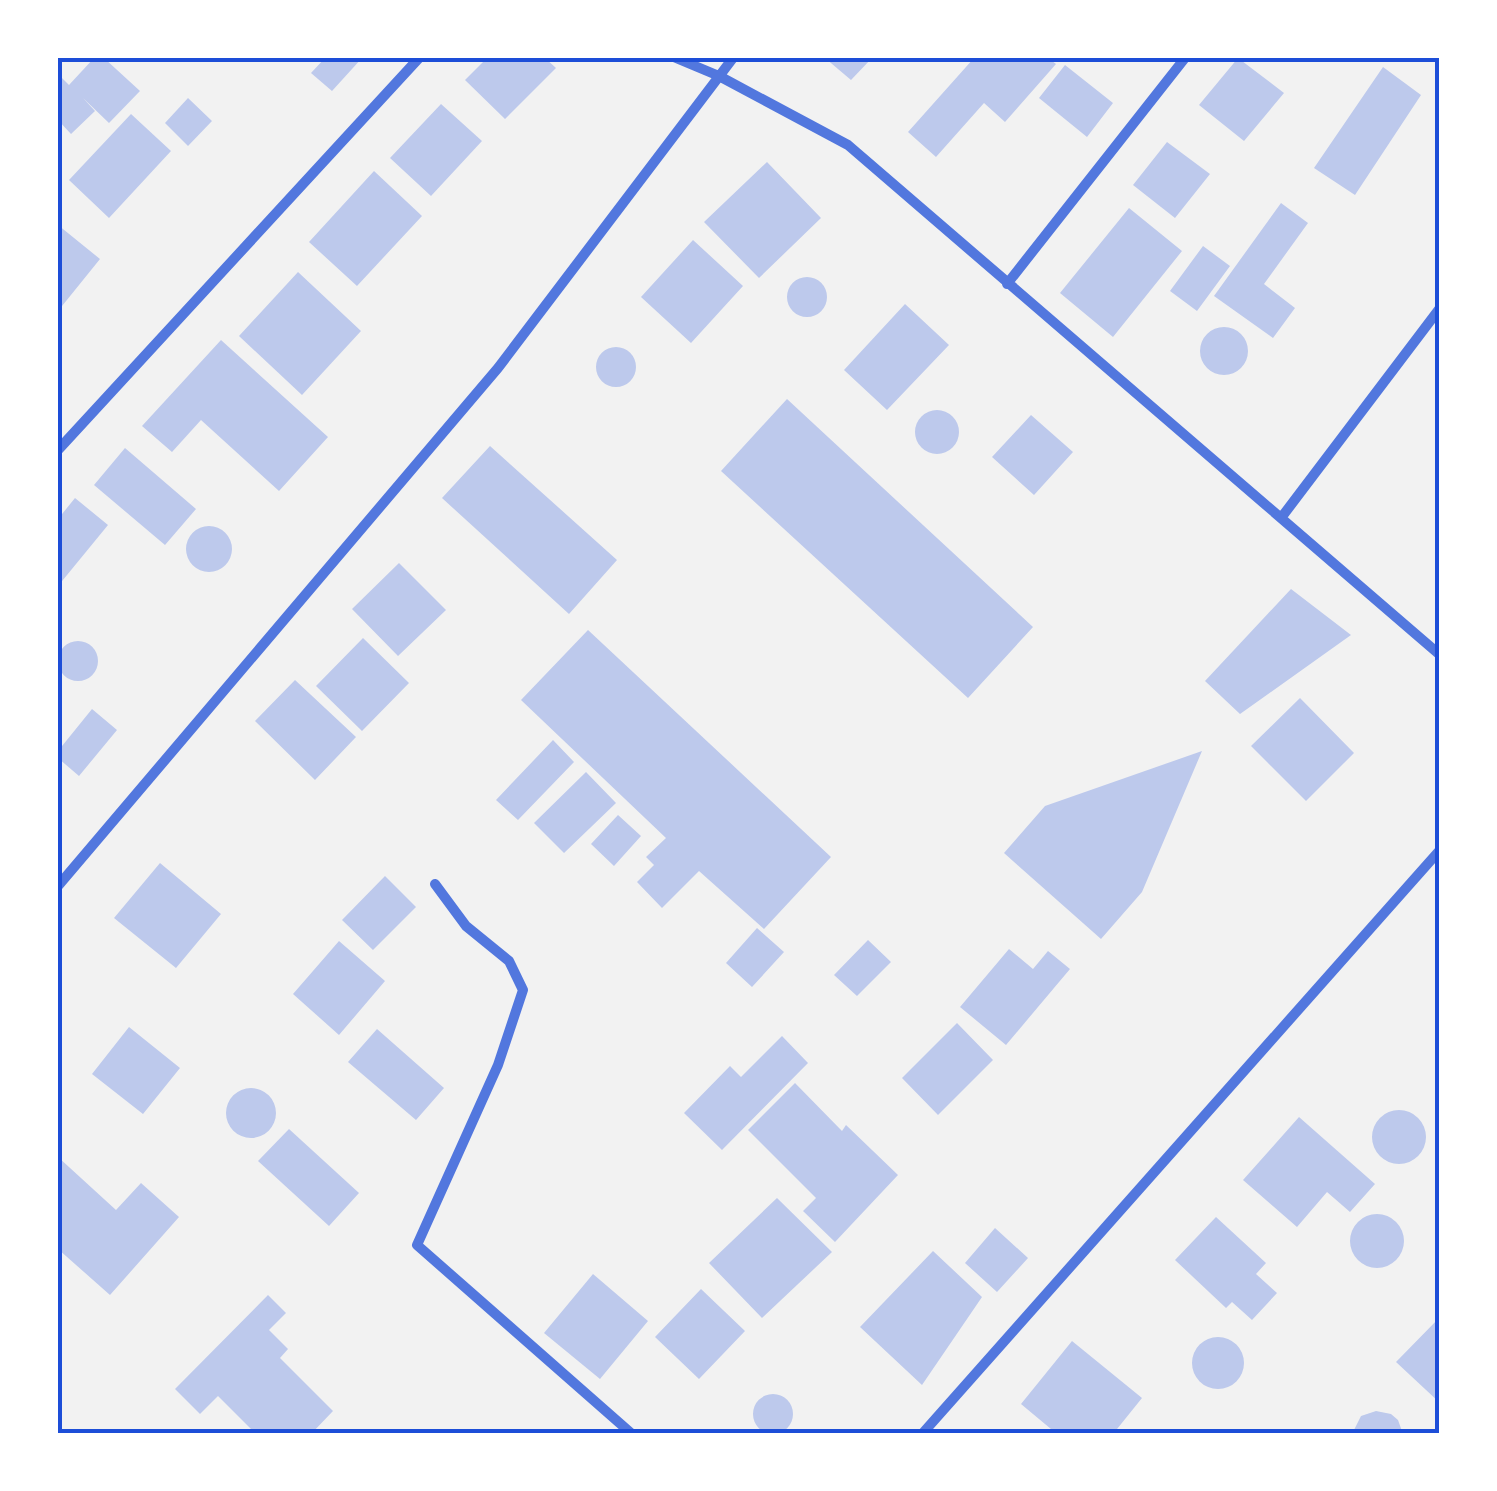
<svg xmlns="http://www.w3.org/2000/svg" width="1497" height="1491" viewBox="0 0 1497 1491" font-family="Overpass,sans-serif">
  <rect width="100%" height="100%" fill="#f2f2f2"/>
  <path fill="#bdc9ec" d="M94 58H104L140 91 109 123 83 98 95 111 71 134 58 120V74L69 85Z
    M325 58H362L332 91 311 73Z
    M487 58H545L556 68 505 119 465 80Z
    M825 58H872L851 80Z
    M974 58H1048L1056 64 1005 122 984 103 936 157 908 132Z
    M1238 58 1284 93 1244 141 1199 105Z
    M1065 65 1113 103 1087 137 1039 98Z
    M1383 67 1421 95 1355 195 1314 168Z
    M188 98 212 121 188 146 165 123Z
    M441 104 482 141 431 196 390 158Z
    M131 114 171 151 109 218 69 180Z
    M1167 142 1210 174 1175 218 1133 185Z
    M767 162 821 218 759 278 704 222Z
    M374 171 422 216 357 286 309 242Z
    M1281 203 1308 223 1264 284 1295 308 1273 338 1214 296Z
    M1129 208 1182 251 1113 337 1060 293Z
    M58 225 100 259 58 311Z
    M693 240 743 286 691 343 641 297Z
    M1203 246 1230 266 1197 311 1170 291Z
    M298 272 361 331 302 395 239 336Z
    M787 297a20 20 0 1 1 40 0a20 20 0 1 1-40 0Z
    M905 304 949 345 887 410 844 370Z
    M1200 351a24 24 0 1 1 48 0a24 24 0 1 1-48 0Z
    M221 340 328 437 279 491 201 420 172 452 142 426Z
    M596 367a20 20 0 1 1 40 0a20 20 0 1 1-40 0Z
    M787 399 1033 627 968 698 721 471Z
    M915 432a22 22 0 1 1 44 0a22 22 0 1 1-44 0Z
    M1031 415 1073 452 1034 495 992 457Z
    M490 446 617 560 569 614 442 498Z
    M125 448 196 509 165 545 94 485Z
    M75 498 108 525 58 586V519Z
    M186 549a23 23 0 1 1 46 0a23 23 0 1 1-46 0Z
    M399 563 446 610 398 656 352 609Z
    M1291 589 1351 635 1240 714 1205 681Z
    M588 630 831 857 764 929 699 871 662 908 637 882 654 865 646 857 666 838 521 700Z
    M363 638 409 683 362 731 316 686Z
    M58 661a20 20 0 1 1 40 0a20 20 0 1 1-40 0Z
    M295 680 356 737 315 780 255 721Z
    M1300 698 1354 753 1306 801 1251 746Z
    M92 709 117 730 79 776 58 758V751Z
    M553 740 574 762 518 820 496 800Z
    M1202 751 1142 892 1101 939 1004 853 1045 806Z
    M586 772 616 803 564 853 534 823Z
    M618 815 641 836 614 866 591 844Z
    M160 863 221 914 176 968 114 918Z
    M385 876 416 907 373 950 342 920Z
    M757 928 784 952 752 987 726 963Z
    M868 940 891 962 857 996 834 975Z
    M339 941 385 981 339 1035 293 994Z
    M1009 949 1033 969 1048 951 1070 969 1006 1045 960 1007Z
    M957 1023 993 1060 938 1115 902 1078Z
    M129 1027 180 1068 143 1114 92 1074Z
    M377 1029 444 1088 416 1120 348 1062Z
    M782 1036 808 1063 722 1150 684 1113 730 1066 741 1077Z
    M795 1083 842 1131 846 1125 898 1175 835 1242 803 1211 816 1198 748 1130Z
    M226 1113a25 25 0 1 1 50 0a25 25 0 1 1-50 0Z
    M1372 1137a27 27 0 1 1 54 0a27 27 0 1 1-54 0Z
    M1299 1117 1375 1184 1350 1212 1327 1192 1297 1227 1243 1180Z
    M289 1129 359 1193 329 1226 258 1161Z
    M58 1157 116 1210 141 1183 179 1217 110 1295 58 1249Z
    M777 1198 832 1252 762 1318 709 1263Z
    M1350 1241a27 27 0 1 1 54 0a27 27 0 1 1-54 0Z
    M1216 1217 1266 1263 1256 1274 1277 1293 1252 1320 1232 1302 1226 1308 1175 1260Z
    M995 1228 1028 1258 997 1292 965 1263Z
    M933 1251 982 1297 922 1385 860 1327Z
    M593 1274 648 1321 600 1379 544 1333Z
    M701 1289 745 1331 699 1379 655 1337Z
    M268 1295 286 1313 269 1330 288 1349 280 1358 333 1411 311 1434H256L218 1396 200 1414 175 1389Z
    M1440 1317V1403L1396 1362Z
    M1192 1363a26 26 0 1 1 52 0a26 26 0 1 1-52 0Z
    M1072 1341 1142 1398 1113 1434H1057L1021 1404Z
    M753 1414a20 20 0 1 1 40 0a20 20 0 1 1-40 0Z
    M1376 1411 1391 1414 1398 1420 1403 1434H1352L1361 1416Z"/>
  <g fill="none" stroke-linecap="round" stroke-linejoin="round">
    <path stroke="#5277de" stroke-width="10" d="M676 58 719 76 848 145 1440 655
      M1007 284 1185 58
      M58 450 419 58
      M1281 518 1440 308
      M435 884 466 926 509 961 523 990 498 1065 417 1245 632 1434
      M58 886 498 368 733 58
      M922 1434 1440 850"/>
  </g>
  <rect width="1497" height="1491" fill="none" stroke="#ffffff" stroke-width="120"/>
  <rect x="60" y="60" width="1377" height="1371" fill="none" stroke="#1d4ed8" stroke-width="4"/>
</svg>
